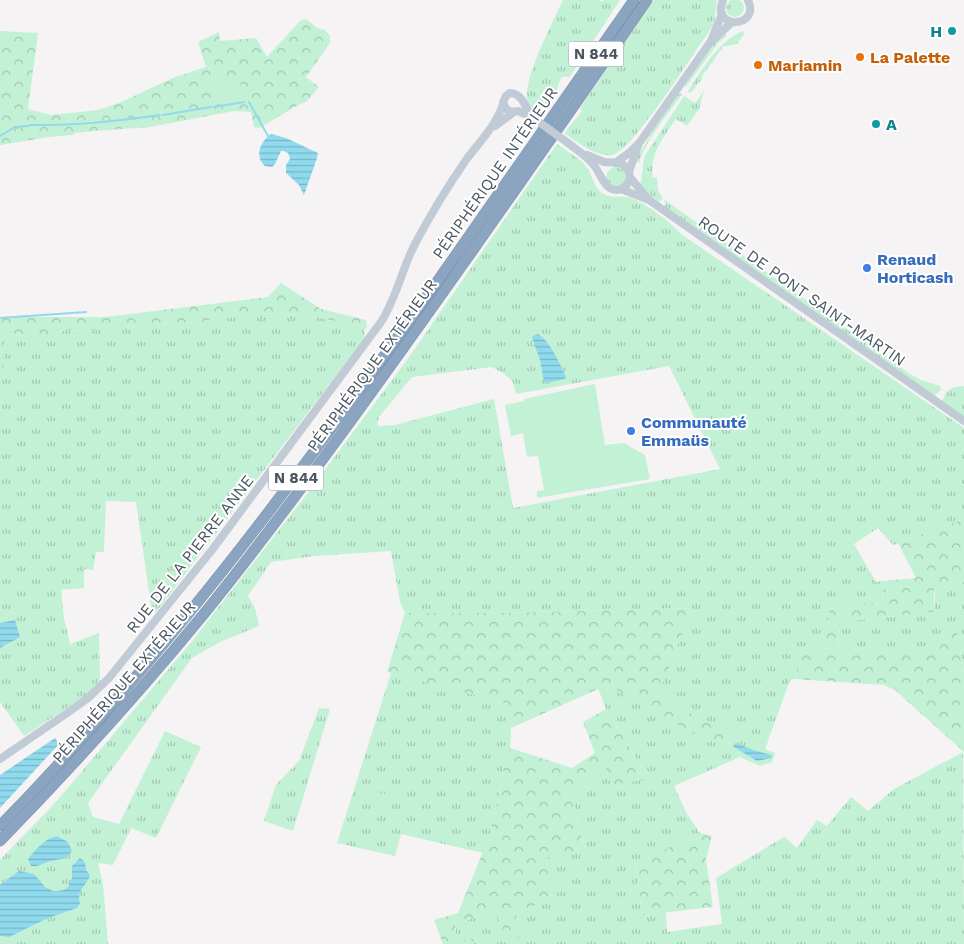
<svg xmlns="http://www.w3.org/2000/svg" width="964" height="944" viewBox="0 0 964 944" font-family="'Work Sans',sans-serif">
  <defs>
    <pattern id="grass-tufts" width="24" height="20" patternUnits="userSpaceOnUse" patternTransform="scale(1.25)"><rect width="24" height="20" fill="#c3f1d5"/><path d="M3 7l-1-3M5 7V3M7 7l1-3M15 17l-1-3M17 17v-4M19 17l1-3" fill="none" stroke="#a0c6b0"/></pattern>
    <pattern id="forest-crowns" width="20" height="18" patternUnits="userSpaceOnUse" patternTransform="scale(1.25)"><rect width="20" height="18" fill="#c3f1d5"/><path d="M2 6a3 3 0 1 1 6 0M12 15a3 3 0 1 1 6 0" fill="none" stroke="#a0c6b0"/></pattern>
    <pattern id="water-rules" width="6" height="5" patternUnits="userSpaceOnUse" patternTransform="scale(1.25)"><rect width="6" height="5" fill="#90daee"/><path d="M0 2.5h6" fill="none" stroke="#78b4c4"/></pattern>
  </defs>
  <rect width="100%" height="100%" fill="#f5f3f3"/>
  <path fill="url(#grass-tufts)" fill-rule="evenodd" d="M726 8a9 9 0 1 1 18 0a9 9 0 1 1-18 0Z
    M563 0H598L602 2 604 0H620L569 78 566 76 561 78 554 97 543 116C538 113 530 109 528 103 520 83 554 20 563 0Z
    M654 0H717C715 9 716 17 713 26 697 47 632 153 612 155 595 157 578 142 564 133L582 111 580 108Z
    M743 31 744 34 737 44 722 47V50L720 51 713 61V63L711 64 702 76V79L695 87V89L690 93 688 91C702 70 718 41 743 31Z
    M724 32 727 36 718 43 685 88V85L712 45Z
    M704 91 699 109 687 126 676 119C663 138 649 154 653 178L657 177 658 190 663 198 659 202 649 195 638 185 641 182 644 157 684 96 695 103Z
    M679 93 682 94C669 113 645 141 639 163L635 161 654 129Z
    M557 144C566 151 578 157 585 165 592 174 594 189 604 194 612 199 622 195 631 198 647 204 669 221 681 234L964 428V519L893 545 878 528 854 544 876 582 883 581 884 602 830 606 824 651 803 653 794 679 790 680 765 749 775 753 772 762 760 766 740 757 674 786 687 814 700 833 636 863 642 915 666 912 667 932 722 924 716 878 784 837 797 848 817 820 827 826 851 797 868 811 894 789 963 752 964 944H474V938L457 941 455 923 495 913 503 927 501 936 527 930 516 918 518 912 554 897 546 858 585 848 570 794 605 764 649 779 606 709 598 688 615 689 651 712 692 608 500 613H405L400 602 391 551 314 556 271 562 248 596 255 608 259 626 220 642 192 658 88 803 93 817 119 824 165 731 201 747 156 838 131 828 113 865 98 863 103 884 108 944H0V860L55 803 189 645 304 498 409 357ZM669 366 720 469 513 508 494 399 395 425 377 426 379 417 412 377 492 367 503 373 513 382 516 394Z
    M606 177a10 10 0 1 1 20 0a10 10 0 1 1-20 0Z
    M665 200 910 374 921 380 940 386 941 390 933 397 818 315 809 307H807L675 214 664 206 666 203 664 201Z
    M280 313 317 317 360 327 364 330 365 334 363 340 156 612H152L136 502 106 501 104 552H96L93 570 84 569V588L61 590 64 618 70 644 99 633 100 680 88 694 24 736 0 702V334L52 335 65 330 88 331 149 324 197 322 258 314Z
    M964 386V419L941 403C947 389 949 387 964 386Z
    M964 582V672L956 629 935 652H838L840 622 934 612 935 598 934 589Z
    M391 673 509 704 511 728 510 748 489 837 483 853 401 834 395 856 337 843Z
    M319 708 330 709 293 831 264 821 276 785 299 761Z"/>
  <path fill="url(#forest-crowns)" d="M306 19 317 28 325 30 330 36V43L306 77 319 87 307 101 291 109 260 128 254 127 251 112 234 111 150 127 94 131 76 133 73 135 49 137 0 145V31L38 33 28 109 51 115 98 110 121 102 175 77 206 67 198 42 219 32 220 41 256 38 267 57 301 20Z
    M281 283 321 309 366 320 367 327 364 330 360 327 317 317 280 313 258 314 197 322 149 324 88 331 65 330 52 335 0 334V317H105L268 297Z
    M0 338 5 339 0 407Z
    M964 519V582L934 589V612L840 622 838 652H935L956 629 964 672V752L895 690 884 685 794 679 803 653 824 651 830 605 884 602 883 581 916 578 898 543Z
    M692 608 657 699 736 733 724 747 651 712 615 689H598L511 728 508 704 387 672 405 613H500Z
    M606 709 649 779 611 785 605 764 570 794 585 849 546 858 555 897 518 912 516 918 527 930 525 937 504 938 501 936 503 926 495 913 455 923 457 941 475 938 474 944H443L434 920 458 913 489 837 510 748 572 768 595 753 583 722Z
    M700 833 712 836 706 859 713 907 642 915 636 863Z"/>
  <path fill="#c3f1d5" d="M240 78 242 100 213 103 211 81Z
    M595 384 605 445 624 443 645 455 650 479 537 498V491L544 490 538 456 527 457 523 433 511 436 505 405 524 401V399Z
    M360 787 388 795 383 809 356 800Z"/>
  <path fill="url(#water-rules)" d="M271 134 286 138 318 153 317 158 304 195 299 185 286 173V165L290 159C289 153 287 151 281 151L275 164 272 167 265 166C254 156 260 142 271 134Z
    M538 334C550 341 560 364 566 377L565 379 546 383 544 382 540 360 532 338 533 336Z
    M15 620 20 637 0 648V623Z
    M55 738 59 744 0 808V775Z
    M735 743 756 751 772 755V758L757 761 734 747 733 746Z
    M57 836 68 842 72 851C67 860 60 859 50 861 43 863 40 867 31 866L28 859C36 849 46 838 57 836Z
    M80 858 85 862 86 870 90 875C87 886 76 889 80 903L77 908 48 918 9 937 0 936V885L19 871 34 874 45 887 53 891H57L64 890 68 887 72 878V866Z"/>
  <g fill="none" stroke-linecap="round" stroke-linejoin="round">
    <path stroke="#90daee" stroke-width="2" d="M249 102 268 136
      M214 107 244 102
      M163 115 211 107
      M30 125C75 126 117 121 160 115
      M0 136 15 127 28 126
      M0 318 86 312"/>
    <g stroke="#7690ad" stroke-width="11">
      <path id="highway" d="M0 826C164 658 304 470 439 279 504 186 569 93 634 0
        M0 841C71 768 139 693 203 615 298 497 386 373 473 250 531 167 590 84 647 0"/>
    </g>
    <path stroke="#c1cbd6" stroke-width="8" d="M723 0C710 30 761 29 748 0
      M715 38 732 22
      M510 93C522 93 526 108 532 117L518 111 511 112 506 109 503 102 506 96Z
      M495 126 514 112
      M568 143C576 149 585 155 592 163 601 172 605 195 621 189 626 187 629 183 630 177
      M587 155 604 162 620 163 625 166 629 172 630 177 646 197
      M615 163 629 153 640 142 711 41 722 14
      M629 172 638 146
      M621 189 649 200 964 421
      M0 759 70 711 88 698 109 678 212 550 381 322C397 297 402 268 416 242 431 214 448 186 466 160 480 141 496 126 503 104"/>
    <use href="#highway" stroke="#8ba5c1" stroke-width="10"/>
    <path stroke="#c1cbd6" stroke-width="8" d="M532 117 568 143"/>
  </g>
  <g fill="#0f9aa8" stroke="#fff" stroke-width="2">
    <circle cx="952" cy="31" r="5"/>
    <circle cx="876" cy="124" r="5"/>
  </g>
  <g fill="#e8710a" stroke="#fff" stroke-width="2">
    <circle cx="860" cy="57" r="5"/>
    <circle cx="758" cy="65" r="5"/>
  </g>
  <g fill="#3f7fe0" stroke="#fff" stroke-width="2">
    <circle cx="867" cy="268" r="5"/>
    <circle cx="631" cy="431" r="5"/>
  </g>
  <g text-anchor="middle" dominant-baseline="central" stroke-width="4" stroke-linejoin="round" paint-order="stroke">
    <g fill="#fff" stroke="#808990" stroke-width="1">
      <rect x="568.5" y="41.5" width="55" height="25" rx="4"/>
      <rect x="268.5" y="465.5" width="55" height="25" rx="4"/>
    </g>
    <g font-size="15" font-weight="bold" fill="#4a5661">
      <text x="596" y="54">N 844</text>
      <text x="296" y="478">N 844</text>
    </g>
    <g font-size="16" font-weight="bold" fill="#0d838f" stroke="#fff" text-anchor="end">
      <text x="942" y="31">H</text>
      <text x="886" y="124" text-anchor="start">A</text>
    </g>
    <g font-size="16" font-weight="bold" fill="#c56008" stroke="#fff" text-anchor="start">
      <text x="870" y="57">La Palette</text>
      <text x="768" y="65">Mariamin</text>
    </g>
    <g font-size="16" fill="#4a5661" stroke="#fff">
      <text transform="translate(495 173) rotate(-55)">PÉRIPHÉRIQUE INTÉRIEUR</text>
      <text transform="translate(802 291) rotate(35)">ROUTE DE PONT SAINT-MARTIN</text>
      <text transform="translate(372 365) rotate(-54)">PÉRIPHÉRIQUE EXTÉRIEUR</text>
      <text transform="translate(190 554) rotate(-52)">RUE DE LA PIERRE ANNE</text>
      <text transform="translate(124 682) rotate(-49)">PÉRIPHÉRIQUE EXTÉRIEUR</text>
    </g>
    <g font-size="16" font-weight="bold" fill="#366cbe" stroke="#fff" text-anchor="start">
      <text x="877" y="259">Renaud<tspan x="877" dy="18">Horticash</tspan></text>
      <text x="641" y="422">Communauté<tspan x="641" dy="18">Emmaüs</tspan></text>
    </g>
  </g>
</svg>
